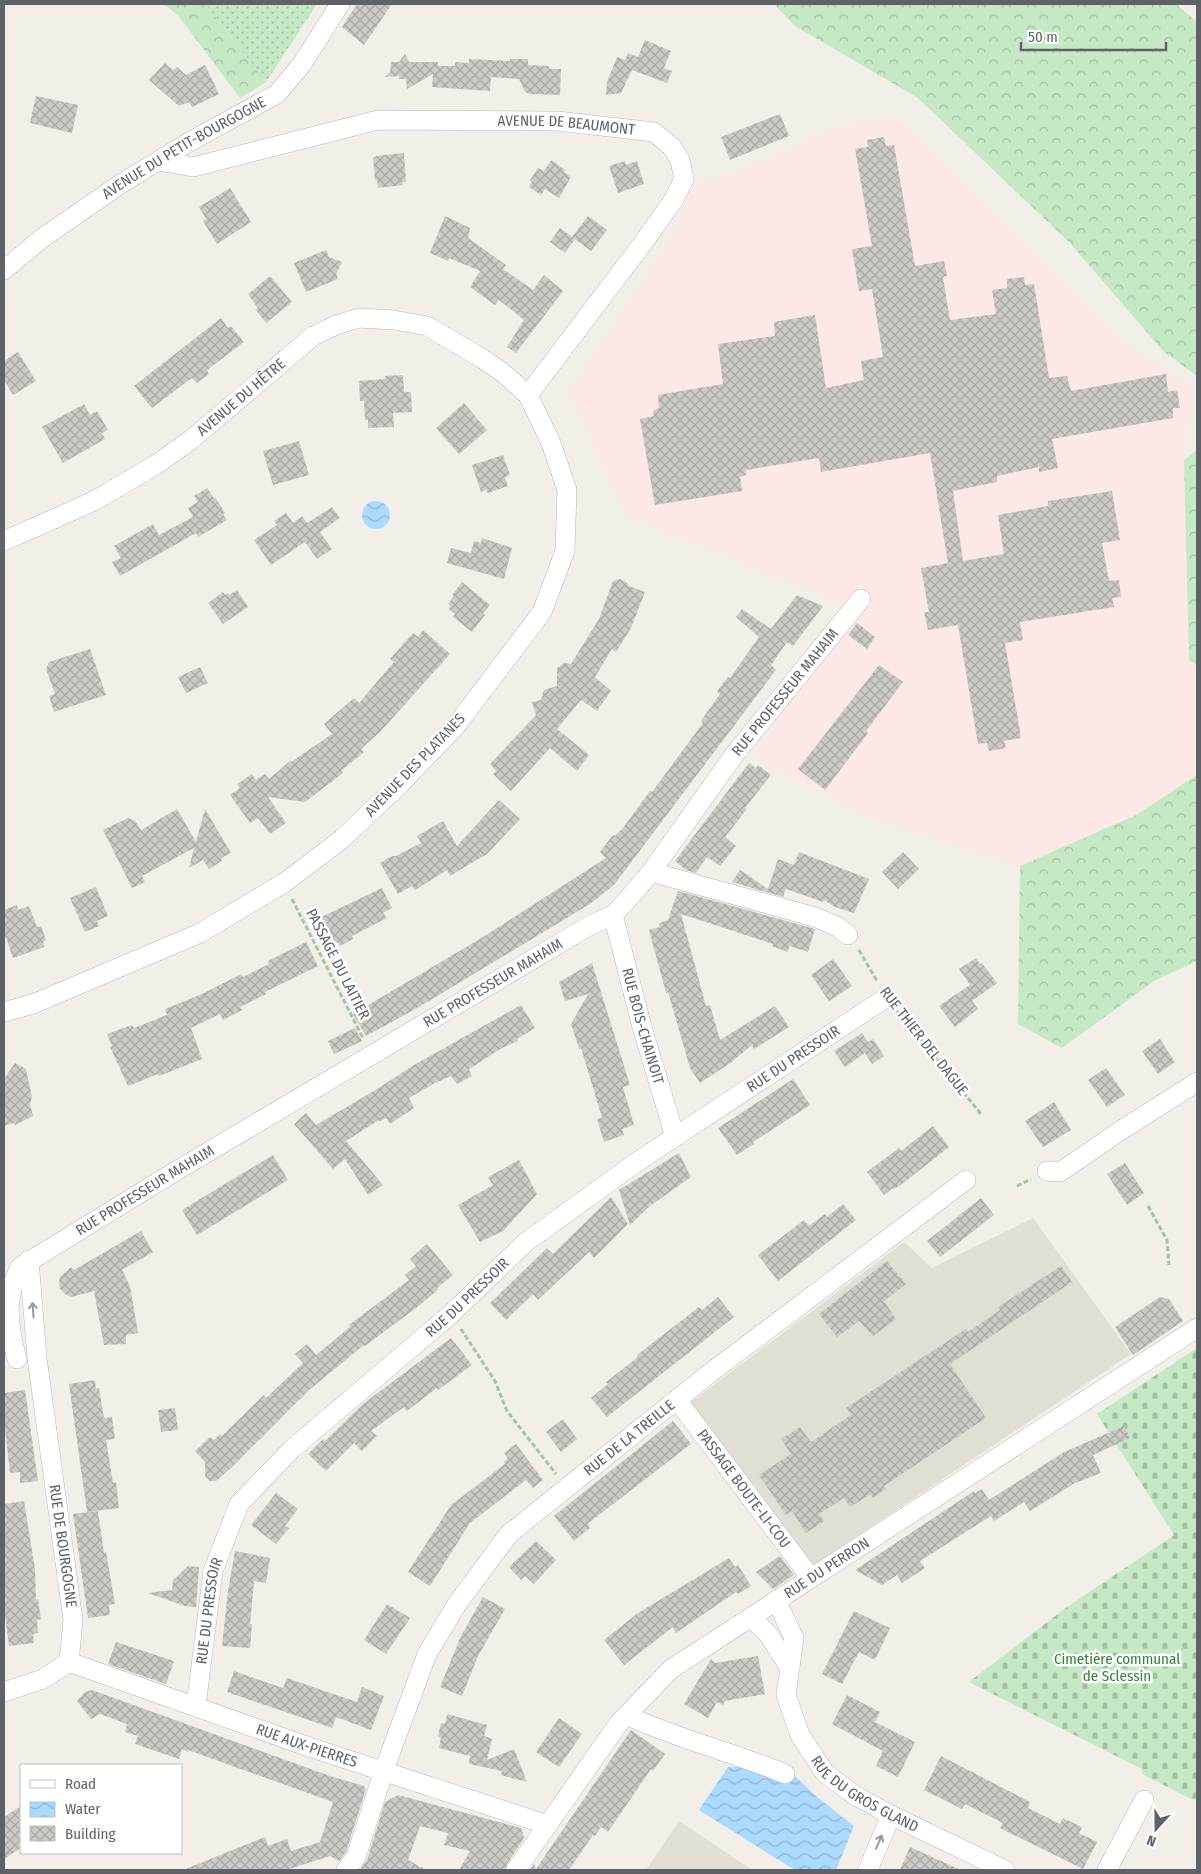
<svg xmlns="http://www.w3.org/2000/svg" width="1201" height="1874" viewBox="0 0 1201 1874" font-family="'Fira Sans Condensed',sans-serif">
  <defs>
    <pattern id="grass-dots" width="8" height="8" patternUnits="userSpaceOnUse" patternTransform="scale(1.25)"><rect width="8" height="8" fill="#c5e8c5"/><path d="M2 2h.1M6 6h.1" fill="none" stroke="#a3c0a4" stroke-width="1.8" stroke-linecap="round"/></pattern>
    <pattern id="forest-crowns" width="20" height="18" patternUnits="userSpaceOnUse" patternTransform="scale(1.25)"><rect width="20" height="18" fill="#c5e8c5"/><path d="M2 6a3 3 0 1 1 6 0M12 15a3 3 0 1 1 6 0" fill="none" stroke="#a3c0a4"/></pattern>
    <pattern id="cemetery-stones" width="16" height="16" patternUnits="userSpaceOnUse" patternTransform="scale(1.25)"><rect width="16" height="16" fill="#c5e8c5"/><path d="M2 7V4a2 2 0 0 1 4 0v3zM10 15v-3a2 2 0 0 1 4 0v3z" fill="#a3c0a4"/></pattern>
    <pattern id="water-waves" width="16" height="10" patternUnits="userSpaceOnUse" patternTransform="scale(1.25)"><rect width="16" height="10" fill="#aadaff"/><path d="M0 5q4-4 8 0t8 0" fill="none" stroke="#8eb4d2"/></pattern>
    <pattern id="building-cross-hatch" width="8" height="8" patternUnits="userSpaceOnUse" patternTransform="scale(1.25)"><rect width="8" height="8" fill="#cccac5"/><path d="M0 0l8 8M0 8l8-8" fill="none" stroke="#a9a8a4"/></pattern>
  </defs>
  <rect width="100%" height="100%" fill="#f1efe8"/>
  <path fill="#e1ded6" d="M1033 1218 1131 1354 812 1566 687 1405 904 1242 932 1268Z
    M679 1821 752 1870H646Z"/>
  <path fill="#fce8e6" d="M896 116 1129 346 1196 390 1184 441 1189 661 1197 665V775L1136 815 1020 866 876 820 756 758 841 603 627 516 570 392 672 239 694 184 744 169 835 128Z"/>
  <path fill="url(#grass-dots)" d="M205 4H317L266 82Z"/>
  <path fill="url(#forest-crowns)" d="M163 4H205L266 82 240 98 178 15Z
    M774 4H1176L1197 22V376L1164 352 1070 243 918 98 795 26Z
    M1197 450V665L1189 661 1184 460Z
    M1197 775V961L1154 981 1062 1048 1018 1024 1020 866 1136 815Z"/>
  <path fill="url(#cemetery-stones)" d="M1197 1348V1800L1191 1799 1142 1774V1769L969 1682 1067 1607 1174 1535 1097 1414Z"/>
  <path fill="url(#water-waves)" d="M362 515a14 14 0 1 1 28 0a14 14 0 1 1-28 0Z
    M728 1767H740L760 1772 793 1774 817 1797 854 1826 836 1870H795L699 1810Z"/>
  <path fill="url(#building-cross-hatch)" d="M357 4H392L364 45 342 27Z
    M645 40 671 51 664 68 672 71 667 83 632 70 621 93 606 95 607 82 617 57 625 60 628 53 638 57Z
    M405 54 409 62H438V66H455V62L469 63V59L510 61V59H528V65L549 66V69H561L560 95 530 94 525 92 519 79 491 77 490 91 432 87 433 74 407 89 406 79H399V76L385 77 390 72 391 62H399Z
    M165 63 173 70 177 67 186 75 205 65 219 94 192 107 189 102 179 106 149 80Z
    M36 96 78 105 72 133 30 123Z
    M780 114 789 136 730 160 721 137Z
    M884 137 886 146 894 145 915 266 944 261 947 276 943 277 950 320 996 314 992 290 1007 288V279L1024 277 1025 285 1034 284 1049 378 1067 376 1071 391 1166 374 1168 392 1177 390 1180 408H1173V418L1052 439 1058 468 1039 472V467L997 476V482L953 491 963 561 1004 554 998 515 1048 506V501L1112 491 1120 540 1102 543 1109 581 1119 580 1121 597 1112 598 1114 607 1020 622 1023 640 1005 643 1021 738 1004 741 1006 748 989 751 987 743 978 744 958 625 928 630 924 612H929L921 568 948 563 930 453 821 472 819 458 746 470V475L740 477 742 491 655 505 640 419 654 416 653 411 659 408 658 395 723 384 718 344 775 336 774 322 815 315 826 388 864 380 861 361 883 357 872 289 859 291 852 249 872 246 855 149 868 147 867 140Z
    M404 153 406 182H402L403 185 378 188 377 180H375L373 157H375V156Z
    M551 160 565 170 564 172 571 177 559 198 545 189 541 195 529 187 532 182 530 180 538 168 544 171Z
    M625 161 626 165 637 161 644 184 618 193 609 166Z
    M230 188 251 222 217 244 203 221 206 219 199 207Z
    M445 216 470 228 468 238 506 265 503 269 533 290 544 275 563 291 516 353 507 347 524 320 499 300 495 305 470 287 480 271 449 258 448 261 430 253Z
    M588 216 607 230 591 251 572 237Z
    M560 228 575 239 565 253 550 242Z
    M326 250 329 257 342 262 336 274 338 279 306 292 294 263Z
    M270 276 292 302 266 323 256 310 258 308 248 294Z
    M221 318 228 328 231 326 244 342 207 370 209 374 197 383 192 378 152 408 134 386Z
    M18 352 36 381 13 395 4 380V361Z
    M403 375 404 392H411L412 412 393 413 394 427 368 428V420H365L364 401H360L359 381 385 379V376Z
    M464 403 487 430 459 454 436 428Z
    M84 404 90 415 97 411 108 430 102 433 105 439 63 463 42 427Z
    M299 441 309 475 273 485 263 451Z
    M503 455 510 475 505 477 508 486 488 493 486 490 481 492 472 465Z
    M207 488 214 498 215 497 225 513 223 514 227 520 198 537 196 533 120 576 112 562 121 558 114 546 153 524 159 535 193 517 188 508 198 502 194 496Z
    M332 507 340 518 320 532 332 549 317 559 305 542 271 565 254 540 277 525 274 521 286 513 293 523 302 516 307 523Z
    M482 538 512 548 504 579 447 563 451 548 471 553 474 541 481 543Z
    M620 579 626 582 629 586 645 592 631 628 616 652 612 649 595 677 611 691 597 711 581 700 557 729 589 755 577 771 550 748 511 791 493 774 496 771 490 764 536 715 532 702 541 700 544 690 557 686V668L564 663 571 664 599 619 613 581Z
    M462 582 490 605 483 614 485 615 472 632 453 617 455 614 449 609 450 606 448 604 454 596 452 595Z
    M237 590 248 607 223 624 208 603 223 592 225 595 228 593 229 595Z
    M797 595 823 606 793 646 787 642 771 665 776 670 614 885 590 904 419 1007 366 1036 353 1014 483 937 606 858 600 852 613 835 615 836 623 828 650 791 652 792 703 723 701 721 720 694 717 691 728 677 730 678 759 637 736 617 742 609 771 629Z
    M857 623 875 637 867 649 848 635Z
    M423 630 450 654 380 732 361 749 364 752 341 771 343 773 305 802 268 797 286 823 270 834 258 818 250 823 230 795 240 788 237 784 252 774 256 780 265 774 269 779 290 761 291 762 332 734 324 724 354 698 359 703 394 662 390 659 413 633 418 637Z
    M90 649 106 695 54 712 49 696 55 694 46 669 49 662Z
    M879 665 903 682 866 731 868 733 825 790 798 769Z
    M200 667 208 683 186 693 178 677Z
    M749 763 756 768 758 765 771 775 745 808 747 809 725 837 736 846 720 866 707 857 696 873 686 870 675 861Z
    M499 800 520 819 487 854 450 876 447 870 415 890 412 886 398 894 380 863 392 856H396L421 843 417 836 443 821 457 846Z
    M177 809 196 842 205 809 231 853 221 858 222 861 209 869 203 860 189 868 194 848 142 876 145 882 132 888 103 830 128 818 135 821 141 830Z
    M799 852 869 879 854 913 835 907 824 900 823 902 786 889 783 897 732 882 740 870 768 889 778 859 794 865Z
    M903 852 919 869 898 889 882 872Z
    M96 887 108 916 97 921 99 926 85 932 70 898Z
    M382 888 392 908 383 913 387 918 352 936 353 939 340 946 338 942 327 948 313 921Z
    M678 891 815 929 808 952 790 946 787 952 772 946 773 944 681 914 706 1006 710 1005 720 1040 775 1006 789 1027 754 1049 752 1045 729 1064 700 1083 690 1068 668 992 666 993 649 930 660 927 659 923 668 920Z
    M17 905 18 910 29 906 37 927 41 926 46 940 43 942 44 947 13 958 4 932V910Z
    M306 942 318 966 265 992 266 994 240 1007 242 1010 223 1020 220 1014 191 1028 202 1059 159 1076 158 1074 128 1086 110 1047 112 1046 107 1034 132 1025 134 1028 167 1015 165 1009 202 994 241 974 243 977 269 964 268 961Z
    M976 958 980 964 982 963 997 983 972 1001 978 1009 955 1027 939 1006 970 985 959 969Z
    M833 959 852 986 829 1001 811 975Z
    M592 963 630 1085 623 1087 634 1125 622 1129 624 1135 604 1142 597 1119 602 1118 581 1048 579 1049 571 1024 588 994 565 1001 559 982Z
    M521 1005 535 1028 517 1039 518 1041 502 1048 469 1069 472 1076 457 1084 451 1076 435 1083 409 1098 414 1108 390 1124 386 1118 380 1121 379 1120 346 1141 383 1185 368 1195 345 1159 333 1169 294 1124 306 1113 316 1125 377 1089 414 1065Z
    M355 1028 362 1041 334 1054 328 1041Z
    M862 1033 868 1042 873 1039 884 1056 872 1064 865 1053 845 1067 834 1051Z
    M1160 1039 1175 1062 1158 1074 1142 1051Z
    M15 1063 26 1069 32 1097 30 1104 33 1116 15 1125 14 1123 4 1126V1079Z
    M1106 1068 1125 1095 1107 1107 1088 1080Z
    M793 1079 810 1105 753 1142 754 1144 737 1155 718 1128Z
    M1054 1102 1071 1130 1043 1147 1025 1121Z
    M933 1126 949 1147 901 1185 894 1189 893 1188 884 1195 867 1172 899 1148 901 1151Z
    M679 1153 691 1177 650 1206 630 1225 619 1190Z
    M273 1155 288 1180 197 1235 182 1210Z
    M519 1160 537 1194 503 1231 480 1242 458 1205 493 1185 488 1177Z
    M1125 1163 1144 1193 1127 1205 1107 1174Z
    M611 1197 628 1224 594 1258 589 1252 538 1300 533 1294 506 1320 490 1303 547 1248 553 1254Z
    M981 1198 994 1215 940 1257 927 1241Z
    M843 1204 856 1220 778 1281 758 1255 804 1220 809 1226 825 1214 827 1217Z
    M141 1231 153 1252 122 1270 130 1286 138 1333 126 1335V1344L104 1345 94 1291 71 1297 65 1294 60 1289 59 1282 60 1277 71 1267 74 1270Z
    M427 1244 453 1275 437 1288 438 1290 416 1308 365 1346 364 1345 309 1390 231 1468 216 1481H210L205 1476V1462L195 1451 210 1437 214 1440 220 1434 222 1436 264 1395 266 1398 303 1363 295 1354 307 1344 316 1355 350 1327 349 1325 409 1280 405 1275 416 1266 410 1259Z
    M887 1261 906 1284 884 1301 896 1319 873 1336 859 1321 837 1337 819 1314Z
    M1061 1266 1072 1282 950 1364 986 1418 884 1486 886 1489 873 1498 871 1494 850 1507 844 1498 819 1514 824 1521 806 1533 792 1511 786 1515 759 1475 791 1454 781 1439 800 1427 811 1442 851 1415 846 1408 966 1329 968 1332 1000 1310 998 1307Z
    M718 1297 734 1317 607 1417 591 1398 608 1384 606 1382 638 1357 637 1355 699 1307 702 1310Z
    M1160 1297 1169 1299 1183 1321 1133 1355 1115 1327Z
    M451 1338 472 1365 438 1390 437 1388 407 1411 404 1407 371 1431 377 1436 362 1451 354 1443 326 1471 308 1454 323 1439 325 1441 363 1404Z
    M95 1380 96 1389 99 1388 104 1418 112 1417 115 1439 106 1440 113 1483 116 1482 119 1508 87 1512 69 1384Z
    M25 1390 38 1481 20 1483V1472L10 1473 5 1429H4V1393Z
    M175 1408 178 1430 161 1432 158 1410Z
    M563 1419 577 1439 561 1452 546 1432Z
    M673 1421 691 1444 595 1518 588 1524 590 1528 574 1541 554 1516Z
    M1124 1426 1130 1438 1093 1455 1101 1473 1075 1483 1030 1511 1024 1502 994 1521 991 1516 920 1561 925 1568 902 1583 897 1575 882 1585 855 1570 974 1491 975 1493 982 1489 989 1500 1064 1452Z
    M516 1444 543 1480 533 1488 526 1480 470 1523 430 1586 408 1572 451 1505 505 1464 504 1462 508 1458 504 1453Z
    M276 1493 298 1509 285 1526 289 1528 276 1544 251 1525Z
    M24 1501 35 1569 36 1599H38L41 1619 37 1620 38 1633 33 1634 34 1643 9 1646 4 1607V1504Z
    M98 1511 104 1553 106 1552 115 1604 109 1605 110 1615 88 1618 73 1514Z
    M536 1541 556 1560 534 1584 525 1576 521 1580 509 1567Z
    M235 1551 270 1558 266 1583 254 1581 250 1624H252L250 1648 222 1646 228 1591Z
    M780 1556 794 1575 773 1589 756 1572Z
    M729 1558 735 1567 738 1565 751 1586 738 1594 736 1592 676 1633 673 1627 624 1665 604 1640 638 1613Z
    M188 1566 199 1567 196 1607 185 1606 148 1593 172 1590 173 1580Z
    M483 1597 505 1609 478 1656 462 1696 440 1687 461 1636Z
    M387 1604 410 1618 386 1654 364 1640Z
    M854 1611 890 1628 875 1660 859 1652 842 1684 822 1674Z
    M116 1642 174 1661 166 1684 108 1664Z
    M758 1656 765 1694 725 1701 723 1705 717 1702 708 1718 684 1704 711 1659 715 1663Z
    M234 1671 283 1688 287 1678 357 1702 362 1687 384 1696 371 1730 336 1717 332 1728 227 1692Z
    M92 1690 330 1776 364 1786 366 1789 346 1852 339 1861 330 1856 286 1870H183L265 1837 268 1846 287 1839 291 1851 320 1842 333 1802 188 1750V1752L182 1749 179 1759 135 1744 138 1736 125 1732 127 1724 100 1714 91 1719 77 1701 85 1692Z
    M847 1695 880 1712 875 1722 915 1742 898 1777 876 1766 883 1751 832 1724Z
    M447 1714 487 1725 484 1736 492 1739 487 1760 514 1749 527 1782 501 1775 502 1771 469 1764 470 1756 439 1748 441 1738 438 1736 441 1723 445 1724Z
    M559 1718 582 1734 559 1767 536 1752Z
    M631 1730 665 1754 653 1771 651 1769 608 1832 601 1827 595 1836 593 1835 569 1870H530L534 1864 536 1869Z
    M941 1756 1030 1802 1028 1808 1060 1824 1063 1818 1082 1827 1079 1833 1097 1842 1083 1869 1000 1828 1003 1823 965 1804 962 1809 924 1790Z
    M398 1795 521 1828 524 1838 507 1864 505 1870H459L470 1851 444 1845 448 1833 420 1826 408 1860 426 1870H360L367 1860 385 1802Z
    M21 1806V1848L4 1859V1817Z
    M910 1847 961 1870H900Z"/>
  <g fill="none" stroke-linecap="round" stroke-linejoin="round">
    <g stroke="#b5b8bc" stroke-width="20">
      <g id="minor">
        <path id="s1" d="M159 161 193 167 378 120 557 121 654 132 672 147 680 160 684 179 674 199 646 239 528 395"/>
        <path id="s2" d="M4 270 41 239 119 185 189 142 277 94 302 64 340 4"/>
        <path id="s3" d="M4 541 94 501 157 464 192 439 313 336 336 325 359 318 394 320 427 326 483 359 502 372 528 395 551 443 567 490 565 551 542 612 455 727 401 783 342 839 284 883 200 933 33 1004 4 1012"/>
        <path d="M651 872 815 917 838 927 848 935"/>
        <path id="s4" d="M613 915 642 1027 675 1137"/>
        <path d="M1047 1171 1060 1172 1123 1129 1197 1082"/>
        <path id="s5" d="M17 1359C11 1338 6 1311 12 1289 13 1282 17 1274 20 1267L176 1171 589 926 613 915 629 898 651 872 734 755 861 599"/>
        <path id="s6" d="M677 1400 811 1578"/>
        <path id="s7" d="M776 1600 794 1638 786 1695 800 1735 825 1773 856 1796 891 1815 1005 1870"/>
        <path d="M751 1617 768 1634 790 1668"/>
        <path id="s8" d="M69 1662 309 1747 548 1825"/>
        <path d="M4 1692 43 1679 69 1662 73 1620 37 1358 29 1260"/>
        <path id="s9" d="M196 1706 213 1571 239 1504 292 1449 451 1314 526 1242 637 1162 887 997"/>
        <path d="M626 1715C677 1739 733 1752 785 1774"/>
        <path id="s10" d="M346 1870 356 1857 384 1770 427 1654 457 1604 509 1534 710 1373 966 1180"/>
        <path id="s11" d="M516 1870 619 1723 671 1669 1197 1328"/>
        <path d="M868 1870 891 1815"/>
        <path d="M1107 1870 1144 1800"/>
      </g>
    </g>
    <path stroke="#9cc7a9" stroke-width="3" stroke-dasharray="5 2.5" stroke-linecap="butt" d="M292 899 363 1038
      M859 950 877 981
      M897 1011 981 1114
      M1017 1186 1031 1179
      M1148 1206 1167 1240 1169 1265
      M461 1329 495 1381 507 1411 556 1474"/>
    <use href="#minor" stroke="#fff" stroke-width="19"/>
  </g>
  <defs><path id="oneway-shaft" d="M-6 0H5M1.5-3L5.5 0L1.5 3" fill="none" stroke-width="1.6" stroke-linecap="round" stroke-linejoin="round" transform="scale(1.25)"/></defs>
  <g stroke="#979a9d">
    <use href="#oneway-shaft" transform="translate(33 1310) rotate(-94)"/>
    <use href="#oneway-shaft" transform="translate(879 1842) rotate(-67)"/>
  </g>
  <g text-anchor="middle" dominant-baseline="central" stroke-width="5" stroke-linejoin="round" paint-order="stroke">
    <g font-size="15" fill="#5f6368" stroke="#fff">
      <text stroke="none"><textPath href="#s1" startOffset="414">AVENUE DE BEAUMONT</textPath></text>
      <text stroke="none"><textPath href="#s2" startOffset="218">AVENUE DU PETIT-BOURGOGNE</textPath></text>
      <text stroke="none"><textPath href="#s3" startOffset="279">AVENUE DU HÊTRE</textPath></text>
      <text stroke="none"><textPath href="#s5" startOffset="1066">RUE PROFESSEUR MAHAIM</textPath></text>
      <text transform="translate(415 765) rotate(-46)">AVENUE DES PLATANES</text>
      <text transform="translate(338 964) rotate(63)">PASSAGE DU LAITIER</text>
      <text stroke="none"><textPath href="#s5" startOffset="646">RUE PROFESSEUR MAHAIM</textPath></text>
      <text stroke="none"><textPath href="#s4" startOffset="115">RUE BOIS-CHAINOIT</textPath></text>
      <text transform="translate(924 1041) rotate(52)">RUE THIER DEL DAGUE</text>
      <text stroke="none"><textPath href="#s9" startOffset="921">RUE DU PRESSOIR</textPath></text>
      <text stroke="none"><textPath href="#s5" startOffset="241">RUE PROFESSEUR MAHAIM</textPath></text>
      <text stroke="none"><textPath href="#s9" startOffset="516">RUE DU PRESSOIR</textPath></text>
      <text stroke="none"><textPath href="#s10" startOffset="531">RUE DE LA TREILLE</textPath></text>
      <text stroke="none"><textPath href="#s6" startOffset="111">PASSAGE BOUTE-LI-COU</textPath></text>
      <text transform="translate(63 1546) rotate(82)">RUE DE BOURGOGNE</text>
      <text stroke="none"><textPath href="#s11" startOffset="440">RUE DU PERRON</textPath></text>
      <text stroke="none"><textPath href="#s9" startOffset="96">RUE DU PRESSOIR</textPath></text>
      <text stroke="none"><textPath href="#s8" startOffset="252">RUE AUX-PIERRES</textPath></text>
      <text stroke="none"><textPath href="#s7" startOffset="232">RUE DU GROS GLAND</textPath></text>
    </g>
    <g font-size="15" fill="#348238" stroke="#fff">
      <text x="1117" y="1659">Cimetière communal<tspan x="1117" dy="17">de Sclessin</tspan></text>
    </g>
  </g>
  <rect width="1201" height="1874" fill="none" stroke="#5f6368" stroke-width="10"/>
  <rect x="20" y="1764" width="162" height="90" fill="#ffffff" stroke="#bfc1c3"/>
  <rect x="30" y="1780" width="25" height="8" fill="#ffffff" stroke="#bfc1c3"/>
  <text x="65" y="1789" font-size="15" fill="#5f6368">Road</text>
  <rect x="30" y="1802" width="25" height="15" fill="url(#water-waves)" stroke="#bfc1c3"/>
  <text x="65" y="1814" font-size="15" fill="#5f6368">Water</text>
  <rect x="30" y="1826" width="25" height="15" fill="url(#building-cross-hatch)" stroke="#bfc1c3"/>
  <text x="65" y="1839" font-size="15" fill="#5f6368">Building</text>
  <g transform="translate(1156 1829) rotate(201)" stroke="#ffffff" stroke-width="4" paint-order="stroke">
  <path d="M0-4L9 19L0 12L-9 19Z" fill="#5f6368"/>
  <text y="-8" font-size="14" font-weight="bold" text-anchor="middle" fill="#5f6368">N</text>
  </g>
  <path d="M1021 42v8h145v-8" fill="none" stroke="#5f6368" stroke-width="2.5"/>
  <text x="1028" y="42" font-size="15" fill="#5f6368" stroke="#ffffff" stroke-width="4" paint-order="stroke">50 m</text>
</svg>
